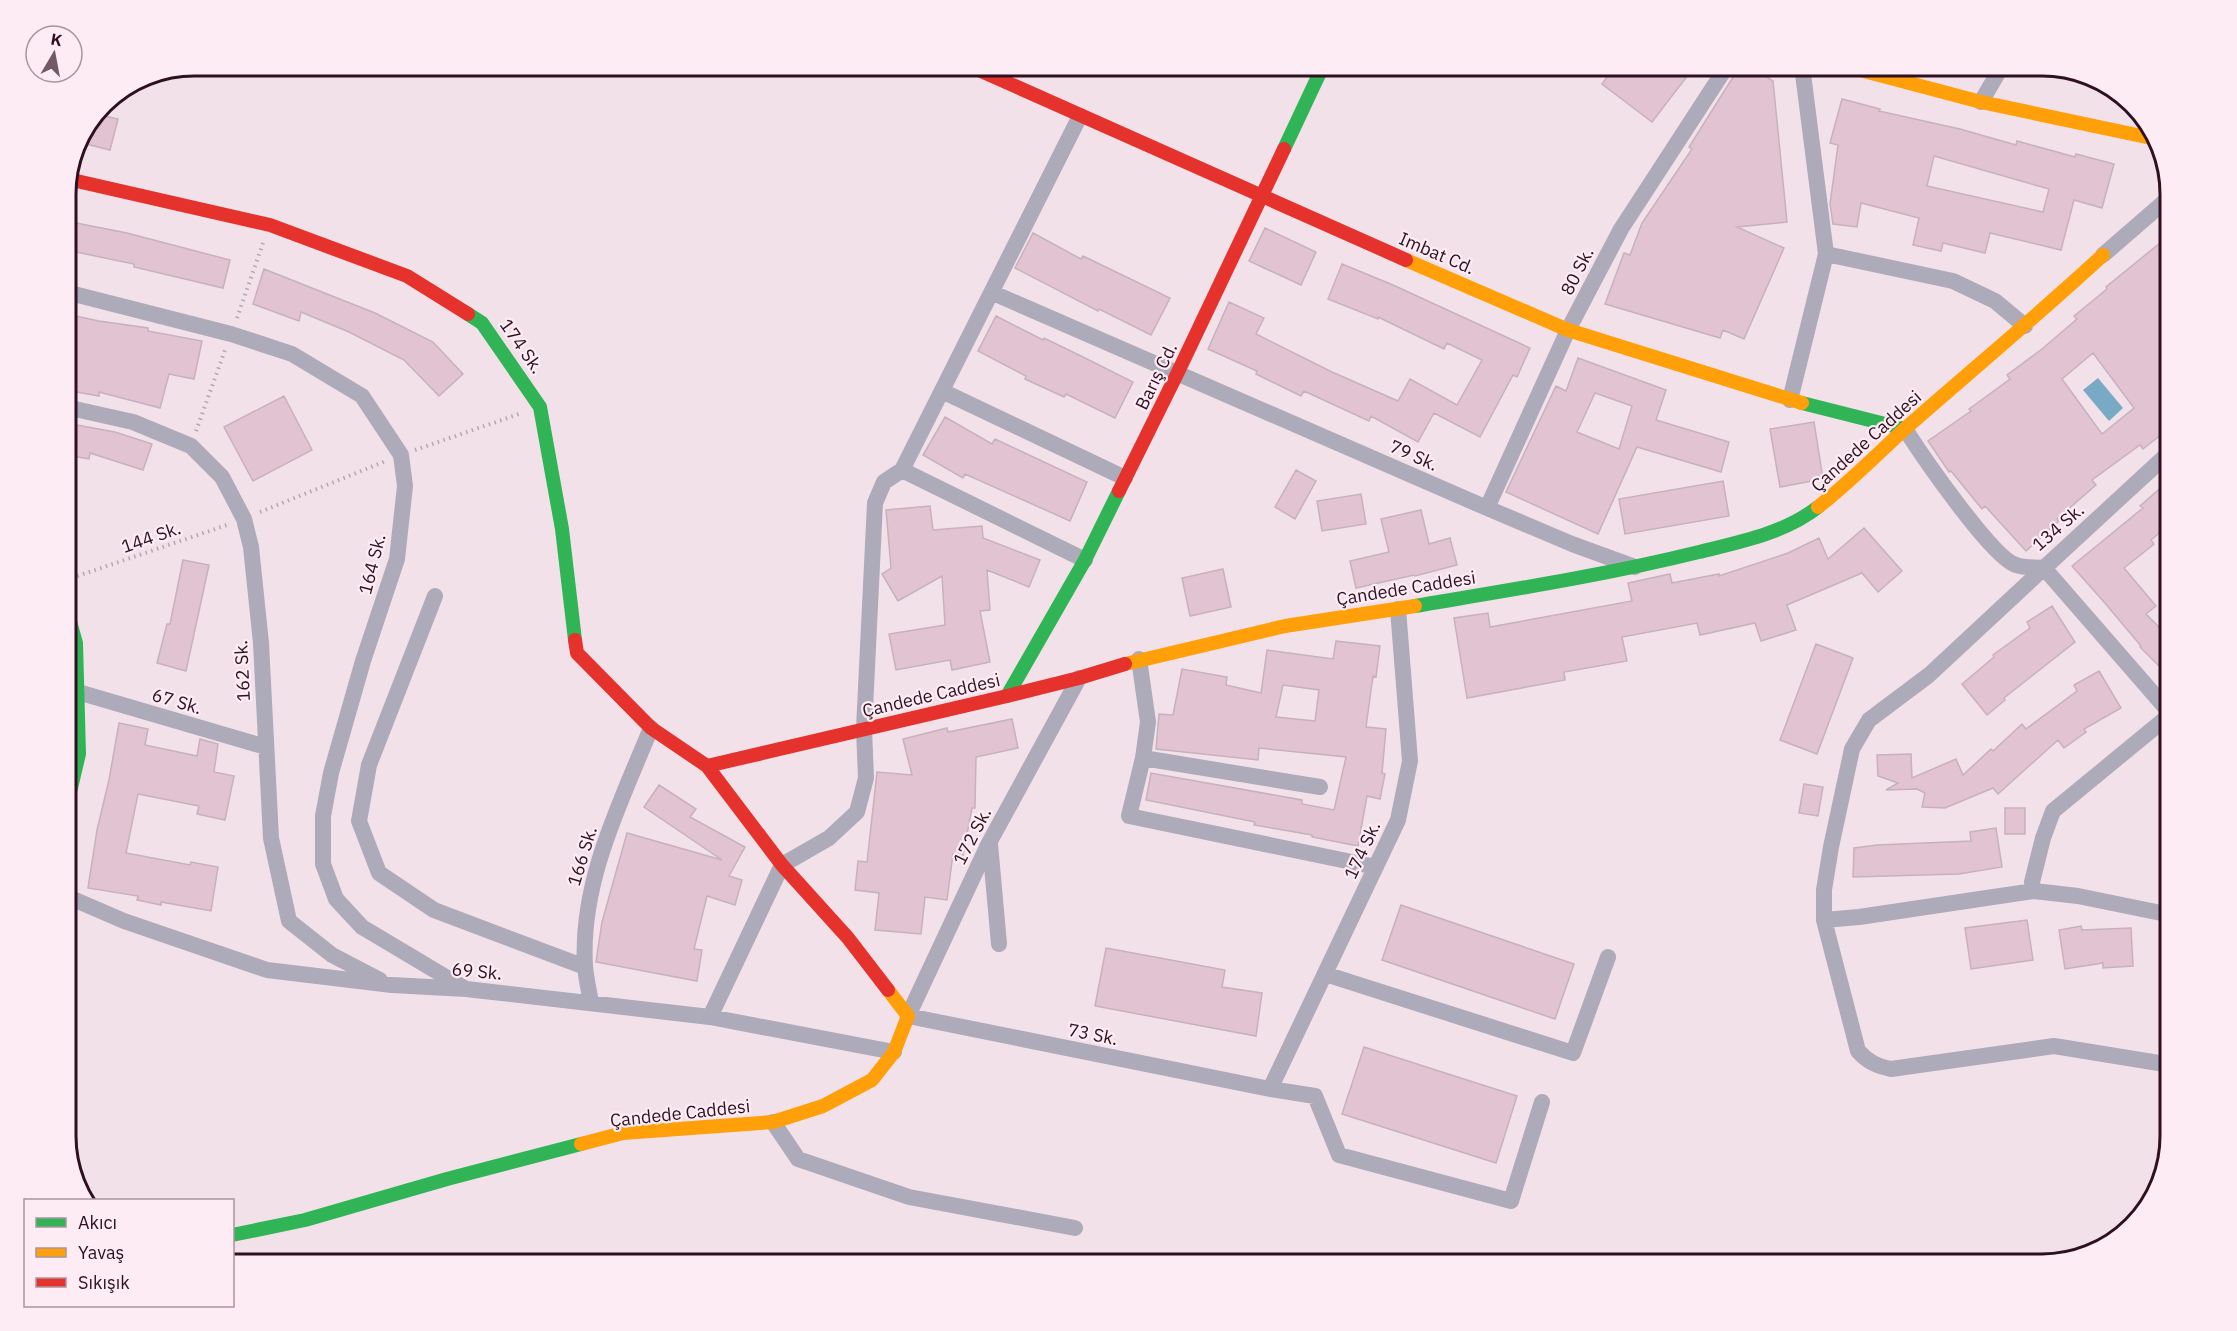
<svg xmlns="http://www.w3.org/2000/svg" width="2237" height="1331" viewBox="0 0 2237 1331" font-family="'IBM Plex Sans',sans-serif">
  <rect width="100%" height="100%" fill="#f3e1ea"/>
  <path fill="#78aac5" d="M2098 378 2123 408 2109 421 2083 390Z"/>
  <path fill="#e1c3d2" stroke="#c7b1bc" stroke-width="1.5" fill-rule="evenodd" d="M1615 66H1695L1652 122 1602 84Z
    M1740 66H1750L1773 81 1787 222 1737 227 1784 248 1744 339 1723 330 1720 338 1605 304 1624 253 1630 255 1642 223 1692 149 1689 147Z
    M1842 99 1880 109 1879 111 1960 129 2016 145 2017 141 2075 157 2076 154 2114 164 2102 208 2074 200 2061 250 1990 233 1985 253 1943 243 1941 251 1913 245 1919 218 1861 203 1857 227 1833 224 1830 204 1838 145 1830 143ZM1934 156 2049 189 2043 212 1927 186Z
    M97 114 118 119 110 150 78 142Z
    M66 221 127 233 230 260 223 288 134 267V264L66 250Z
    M1265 228 1316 252 1301 285 1249 261Z
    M1033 233 1081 259 1083 256 1170 298 1151 335 1099 309 1098 311 1015 268Z
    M2171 234V427L2143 449 2140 445 2092 480 2096 485 2057 519 2059 521 2026 551 1985 506 1982 509 1951 471 1949 472 1928 441 1971 411 1969 409 2010 379 2007 375 2042 349 2077 319 2074 316 2107 289 2106 287ZM2093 353 2134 408 2102 434 2062 379Z
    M1342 264 1393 285 1530 348 1517 377 1513 375 1480 437 1434 413 1418 442 1371 416 1369 421 1304 391 1301 396 1256 374 1257 371 1208 349 1229 302 1264 318 1256 334 1332 372 1398 401 1410 379 1457 405 1482 360 1447 343 1444 349 1378 317V319L1328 299Z
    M264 269 375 313 433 342 463 374 439 396 404 360 349 332 301 312 299 321 253 304Z
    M66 314 99 321 148 328V331L202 341 194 379 169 374 160 408 99 392V396L66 390Z
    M996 316 1043 340 1044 338 1083 357 1133 382 1115 418 1066 394 1064 397 1025 379 1026 376 978 351Z
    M1578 358 1666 390 1656 420 1729 442 1721 472 1637 447 1598 534 1506 492 1556 386 1566 391ZM1595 393 1632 406 1619 449 1577 432Z
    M284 396 312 450 253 481 224 427Z
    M945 417 992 444 995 439 1087 482 1070 521 965 474 963 478 923 455Z
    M1814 422 1823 479 1780 487 1770 429Z
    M66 423 115 432 152 444 143 470 90 453 89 459 66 455Z
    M1296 470 1316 481 1295 519 1275 507Z
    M2171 479V523L2151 540 2154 544 2124 568 2156 606 2146 614 2171 639V678L2140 647 2141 646 2104 602 2072 566 2143 508 2140 506Z
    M1723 481 1729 516 1625 534 1619 499Z
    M1361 494 1366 524 1322 531 1317 501Z
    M930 506 933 530 982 526 983 538 1040 560 1029 587 987 570 990 610 980 611 990 662 952 670 950 660 896 670 889 634 945 625 942 576 898 601 882 574 891 568 886 510Z
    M1421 510 1429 544 1450 538 1457 565 1415 576 1414 575 1356 588 1350 561 1389 552 1381 519Z
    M1864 528 1902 571 1878 592 1862 573 1787 605 1796 630 1761 641 1755 623 1700 635 1697 623 1622 637 1627 661 1564 672 1565 680 1467 698 1454 618 1488 613 1490 627 1632 601 1628 583 1670 574 1672 583 1719 574V576L1788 553 1819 538 1828 559Z
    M183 560 209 565 186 671 157 663 167 624H170Z
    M1223 569 1231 607 1190 616 1182 578Z
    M2052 606 2075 642 2004 698 2005 700 1987 715 1962 684 1994 657 1993 655 2030 628 2027 622Z
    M1336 641 1380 646 1376 677 1373 676 1366 727 1386 729 1382 773 1385 774 1380 799 1367 796 1358 846 1312 837V835L1254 825 1255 822 1146 800 1151 773 1302 800V804L1334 810 1346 757 1259 748 1258 760 1156 749 1159 714 1173 715 1182 669 1227 677 1226 685 1261 693 1267 650 1333 659ZM1283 685 1319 690 1315 721 1276 717Z
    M1816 644 1853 658 1817 754 1780 740Z
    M2099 671 2121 708 2084 729 2086 732 2064 748 2058 740 1998 794 1993 788 1945 808 1922 807 1925 793 1917 789 1886 790 1898 783 1878 776 1877 755 1911 754 1912 778 1956 759 1963 775 1991 749 1993 751 2022 724 2026 729 2077 691 2074 685Z
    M1012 719 1018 748 976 757 975 808H972L963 856 953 854 947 900 925 897 921 934 875 930 879 893 855 890 858 861 867 862 877 772 912 775 903 739 947 728 948 732Z
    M119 723 148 729 145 745 197 756 200 739 218 744 214 772 234 776 225 820 197 814 199 806 138 794 126 853 190 865 191 862 218 867 211 911 161 902V905L137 900 138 896 88 888 97 830 109 780Z
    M1804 784 1823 787 1818 816 1799 813Z
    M659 785 696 809 690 817 745 847 729 876 742 880 735 905 707 896 694 949 702 950 697 981 596 962 602 922 627 833 722 860 644 807Z
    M2005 808H2025V834H2005Z
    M1996 828 2002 867 1959 874 1853 877 1854 848 1877 845 1971 841 1970 832Z
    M1401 905 1574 964 1555 1019 1382 960Z
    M2027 920 2033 960 1971 969 1965 928Z
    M2081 926 2082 930 2131 928 2133 966 2103 968V963L2065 969 2059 930Z
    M1106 948 1225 970 1222 987 1262 993 1256 1036 1095 1006Z
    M1364 1047 1517 1096 1496 1163 1342 1114Z"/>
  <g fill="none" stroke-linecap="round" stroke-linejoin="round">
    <path stroke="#b2a8b4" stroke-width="4" stroke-dasharray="1.5 4.5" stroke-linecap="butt" d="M237 318 263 243
      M196 431 225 350
      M415 450 522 413
      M260 512 386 461
      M66 580 227 525"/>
    <path stroke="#adaab9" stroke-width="16" d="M1981 102 2002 66
      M1826 254 1953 281 1995 301 2025 326
      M2103 255 2171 196
      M66 292 231 334 292 354 362 396 401 455 405 486 397 559 363 661 331 773 323 816V864L336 899 362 927 466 989
      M993 293 1487 508 1572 544 1635 567
      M942 391 1125 478
      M1790 400 1826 254 1802 66
      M66 407 133 422 191 446 222 477 244 519 251 547 261 643 271 838 289 921 332 955 380 980
      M1905 429C1921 454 1992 558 2016 565 2024 568 2035 567 2044 568L2171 451
      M902 470 1085 560
      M1487 508 1568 330 1621 229 1727 66
      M435 596 369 765 359 821 379 873 434 910 585 967
      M1139 659 1148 722 1143 758 1129 816 1376 867
      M1079 678 989 843 908 1016 1270 1089 1315 1096 1339 1155 1511 1201 1542 1102
      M78 692 266 747
      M2171 714 2044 568 1929 675 1869 720 1852 749 1831 847 1824 890V920L1859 917 2034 891 2032 882 2043 838 2053 811 2171 714
      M1143 758 1320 787
      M990 844 999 944
      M2034 891 2078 896 2171 915
      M66 896 124 921 267 970 392 985 466 989 710 1017 894 1052
      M1824 920 1858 1051C1868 1062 1877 1066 1891 1069L2054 1046 2171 1065
      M1325 974 1573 1053 1608 957
      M591 1003C589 991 586 978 585 966 580 882 620 804 651 728
      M710 1017 782 865 829 838 857 812 866 778 864 729 875 503 884 482 902 470 1080 116
      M1270 1089 1398 820 1410 761 1398 609
      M773 1122 798 1159 909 1197 1075 1228"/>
    <path stroke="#30b455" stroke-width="14" d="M1284 149 1323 66
      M468 314 482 323 540 407 562 529 575 640
      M1802 403 1905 429
      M1415 606C1510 590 1606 575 1699 552 1740 542 1785 533 1818 507
      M66 607 76 643 79 754 66 809
      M1007 696 1085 560 1119 491
      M232 1235 305 1220 447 1179 581 1144"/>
    <path stroke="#ff9f0a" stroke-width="14" d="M1845 66 1981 102 2156 139
      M1406 260 1568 330 1802 403
      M1818 507C1850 482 1877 454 1907 427 1972 370 2039 314 2103 255
      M1125 664 1285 626 1415 606
      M581 1144 623 1133 773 1122 823 1106 872 1080 894 1052 908 1016 888 990"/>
    <path stroke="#e5322d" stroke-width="14" d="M970 66 1406 260
      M68 179 270 225 407 276 468 314
      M1119 491 1178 372 1284 149
      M575 640 577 653 651 728 707 766 782 865 848 938 888 990
      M707 766 1007 696 1079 678 1125 664"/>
  </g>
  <g text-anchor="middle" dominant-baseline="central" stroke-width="4.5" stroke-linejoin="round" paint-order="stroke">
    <g font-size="18" fill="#2e1020" stroke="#fdecf3">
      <text transform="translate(1437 253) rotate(23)">Imbat Cd.</text>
      <text transform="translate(1577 271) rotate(-63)">80 Sk.</text>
      <text transform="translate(522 346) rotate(55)">174 Sk.</text>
      <text transform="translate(1156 376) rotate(-64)">Barış Cd.</text>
      <text transform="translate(1866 441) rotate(-42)">Çandede Caddesi</text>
      <text transform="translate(1414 455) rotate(24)">79 Sk.</text>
      <text transform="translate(2058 527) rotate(-41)">134 Sk.</text>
      <text transform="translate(151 537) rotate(-19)">144 Sk.</text>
      <text transform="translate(372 564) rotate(-76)">164 Sk.</text>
      <text transform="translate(1406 588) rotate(-9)">Çandede Caddesi</text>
      <text transform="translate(242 671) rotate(-93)">162 Sk.</text>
      <text transform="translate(931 695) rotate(-13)">Çandede Caddesi</text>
      <text transform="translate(177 701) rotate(16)">67 Sk.</text>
      <text transform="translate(972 836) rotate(-63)">172 Sk.</text>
      <text transform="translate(1362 850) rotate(-65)">174 Sk.</text>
      <text transform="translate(582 856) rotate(-73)">166 Sk.</text>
      <text transform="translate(477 971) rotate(5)">69 Sk.</text>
      <text transform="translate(1093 1034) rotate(11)">73 Sk.</text>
      <text transform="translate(680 1113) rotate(-6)">Çandede Caddesi</text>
    </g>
  </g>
  <path d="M0 0H2237V1331H0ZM194 76H2042A118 118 0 0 1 2160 194V1136A118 118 0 0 1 2042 1254H194A118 118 0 0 1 76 1136V194A118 118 0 0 1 194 76Z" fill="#fdecf3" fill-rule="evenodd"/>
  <path fill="none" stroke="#2e1020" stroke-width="3" d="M194 76H2042A118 118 0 0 1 2160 194V1136A118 118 0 0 1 2042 1254H194A118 118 0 0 1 76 1136V194A118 118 0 0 1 194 76Z"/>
  <rect x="24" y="1199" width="210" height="108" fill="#fdecf3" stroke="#aa949f" stroke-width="1.5"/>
  <rect x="36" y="1218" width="30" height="9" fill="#30b455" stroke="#aa949f" stroke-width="1.5"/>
  <text x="78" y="1229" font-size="18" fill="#2e1020">Akıcı</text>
  <rect x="36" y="1248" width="30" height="9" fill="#ff9f0a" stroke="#aa949f" stroke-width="1.5"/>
  <text x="78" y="1259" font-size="18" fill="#2e1020">Yavaş</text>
  <rect x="36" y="1278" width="30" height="9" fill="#e5322d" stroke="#aa949f" stroke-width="1.5"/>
  <text x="78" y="1289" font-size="18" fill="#2e1020">Sıkışık</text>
  <g transform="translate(54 54) rotate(10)"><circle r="28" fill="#fdecf3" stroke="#aa949f" stroke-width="1.5"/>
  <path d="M0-4.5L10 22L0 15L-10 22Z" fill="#735967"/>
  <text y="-9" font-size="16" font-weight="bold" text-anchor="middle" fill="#2e1020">K</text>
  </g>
</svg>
